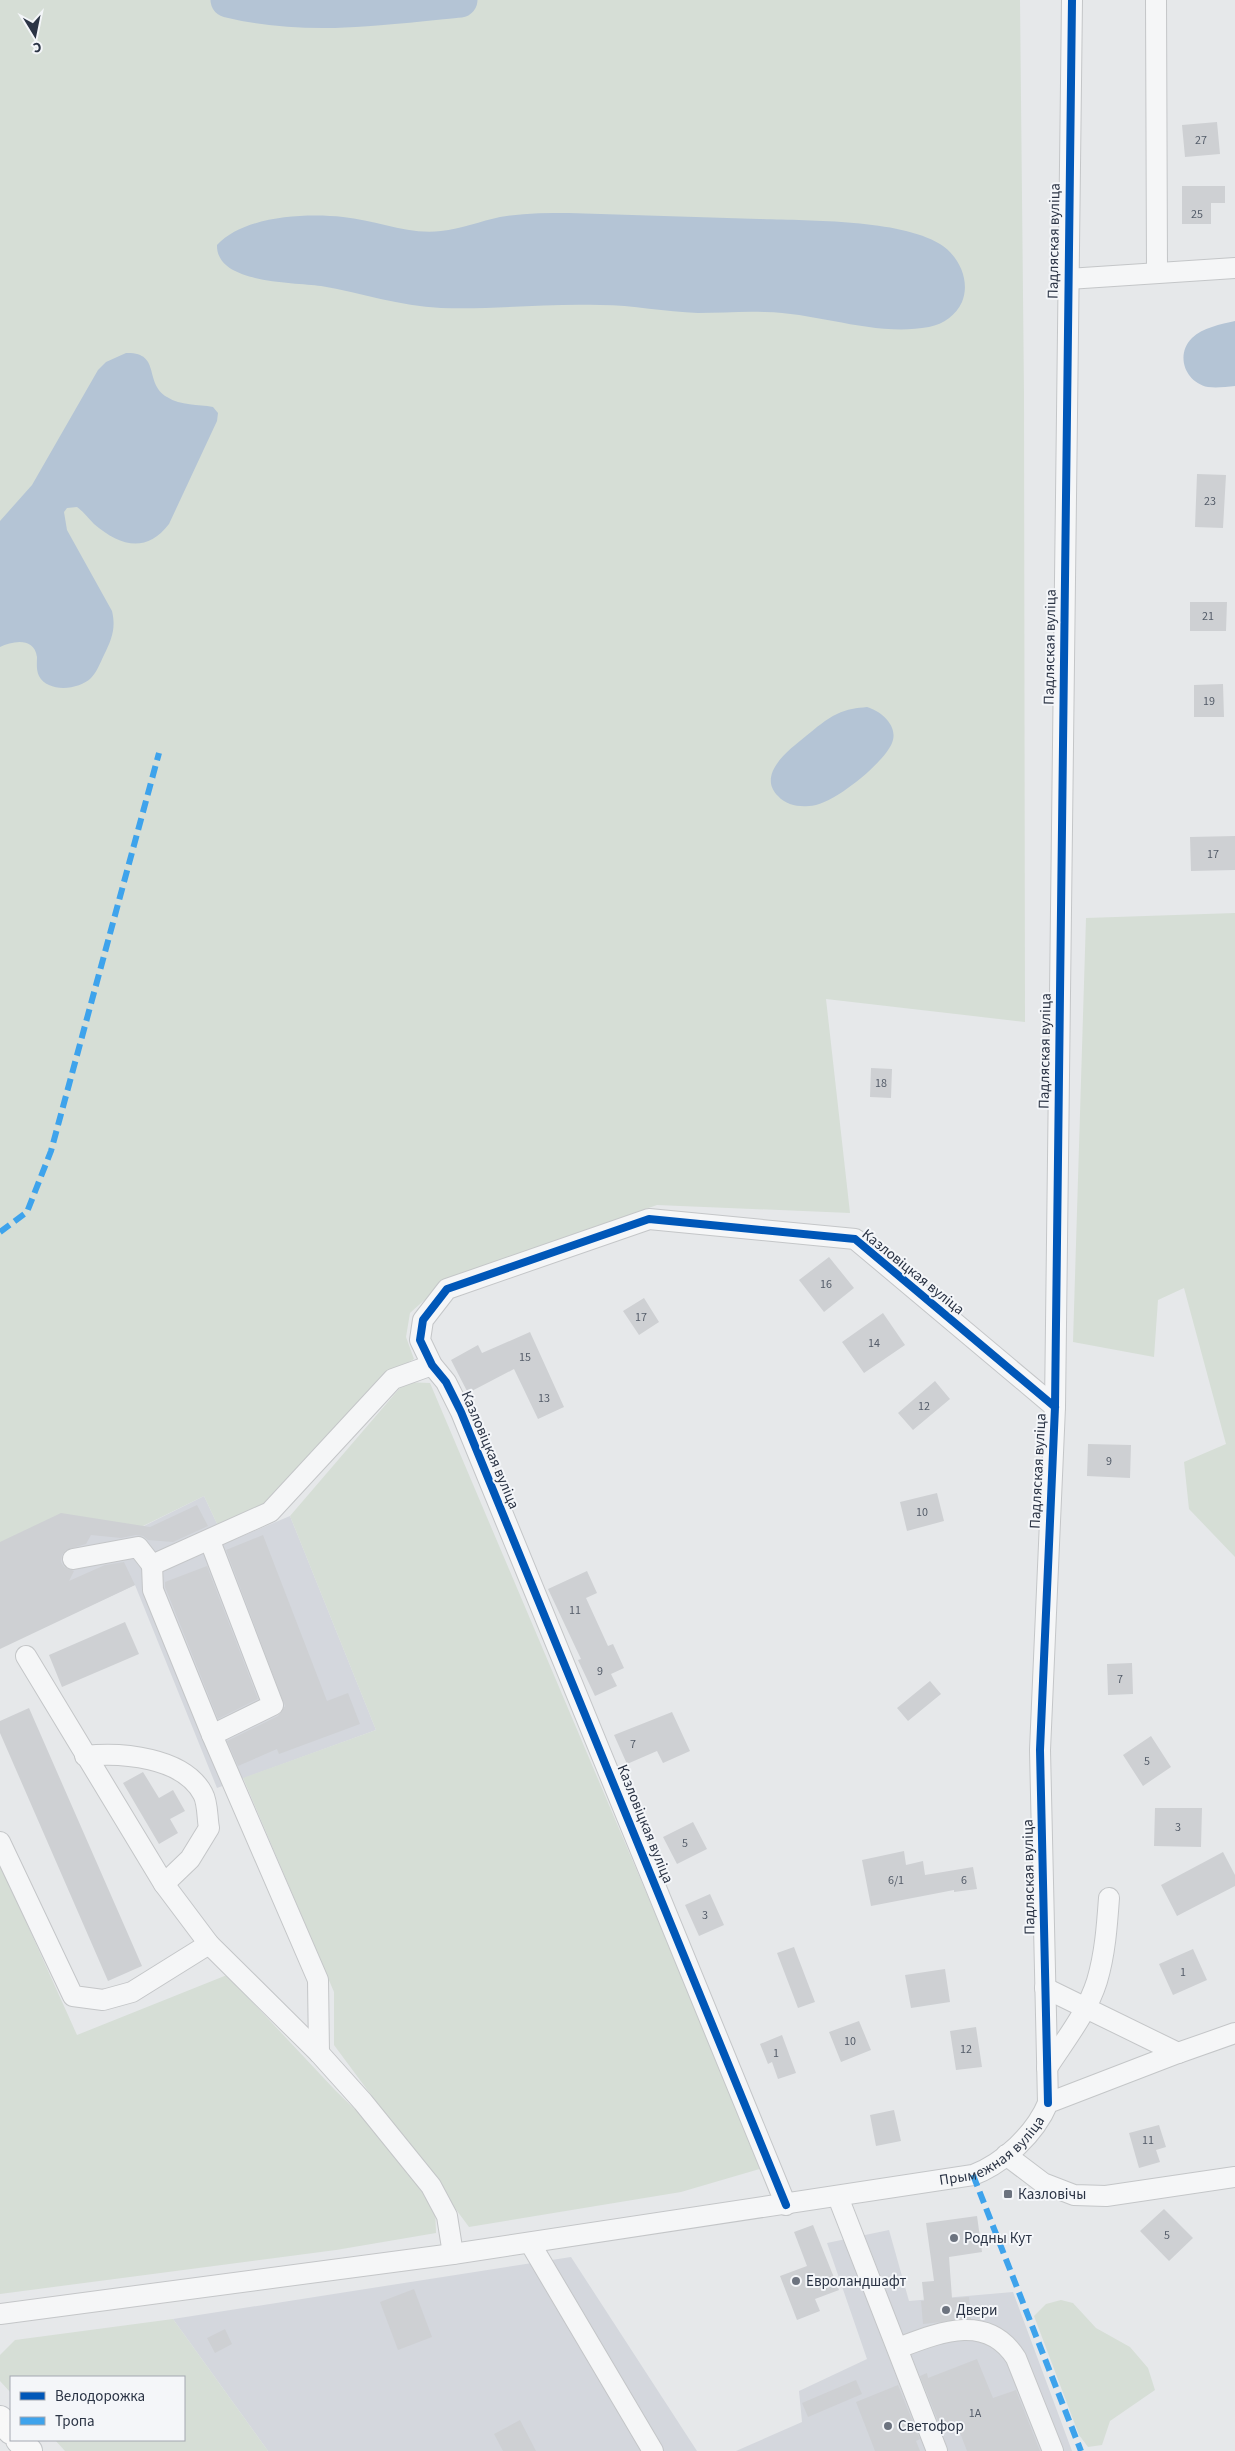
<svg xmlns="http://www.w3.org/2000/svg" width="1235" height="2451" viewBox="0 0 1235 2451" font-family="'Source Sans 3',sans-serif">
  <rect width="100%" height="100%" fill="#e6e8ea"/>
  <path fill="#d4d7dd" d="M204 1496 226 1543 290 1516 376 1730 217 1788 135 1585 55 1622 61 1513 142 1527Z
    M889 2230 909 2301 1013 2292 1072 2451H736L802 2422 799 2391 867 2359 827 2243Z
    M571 2257 697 2451H268L173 2319Z"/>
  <path fill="#d6ded6" d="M0 0H1020L1024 393 1025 1022 826 999 850 1213 657 1205 449 1278 410 1313 406 1337 414 1359 385 1376 263 1504 218 1526 204 1496 141 1527 134 1525 0 1550Z
    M1235 913V1557L1189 1509 1184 1462 1226 1444 1184 1288 1158 1300 1154 1357 1073 1342 1086 918Z
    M405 1382 430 1383 763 2168 681 2192 469 2227 334 2045V1992L243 1778 376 1730 290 1516Z
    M0 1864 77 2035 227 1975 335 2090 374 2128 435 2206 436 2233 336 2250 0 2294Z
    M1061 2300 1073 2303 1096 2328 1130 2347 1148 2368 1155 2390 1110 2421 1102 2445 1088 2447 1079 2435 1034 2316 1046 2304Z
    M173 2319 268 2451H65L55 2440H184V2377H11V2393L0 2381V2355L15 2340Z"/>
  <path fill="#b4c4d5" d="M569 213C632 215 695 217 759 219 807 221 898 219 940 244 958 255 971 280 962 302 956 315 944 324 929 327 875 337 820 313 765 312 743 311 720 313 698 313 665 312 633 305 600 305 547 303 494 310 441 308 400 306 361 293 321 286 293 282 216 284 217 245 244 216 305 213 343 217 376 220 407 235 441 231 461 229 481 221 500 217 523 213 546 213 569 213Z
    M1235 321V386C1226 387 1216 388 1208 387 1185 382 1175 355 1192 338 1202 328 1221 324 1235 321Z
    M126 353C162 352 143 383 167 397 181 406 198 404 213 407L218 413 217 421 169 524C146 554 120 546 94 524 88 518 84 512 77 507L67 508 64 512 67 530 112 611C116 628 112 639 104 655 100 663 97 672 91 678 79 690 48 693 39 676 36 670 37 663 37 657 34 637 13 641 0 647V521L32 485 98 370 106 362Z
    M867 707C881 711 899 726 892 743 884 763 832 806 809 806 798 807 786 805 778 796 756 774 790 749 806 736 816 728 826 719 837 714 847 709 857 708 867 707Z"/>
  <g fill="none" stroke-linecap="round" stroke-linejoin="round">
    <path stroke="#b4c4d5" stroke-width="35" d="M228 0C304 19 384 8 460 0"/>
  </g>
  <path fill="#ced0d3" d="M1217 122 1220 154 1185 157 1182 125Z
    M1182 186H1225V203H1211V224H1182Z
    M1197 474 1226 475 1223 528 1195 527Z
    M1190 602H1227L1226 631H1190Z
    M1223 684 1224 717H1194V685Z
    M1235 836V870L1191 871 1190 837Z
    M871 1068 892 1069 891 1098 870 1097Z
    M829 1257 854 1288 824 1312 799 1280Z
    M644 1298 659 1322 639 1335 623 1311Z
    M883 1313 905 1345 864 1373 842 1342Z
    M530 1332 564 1407 538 1419 514 1369 468 1393 451 1360 478 1345 482 1353Z
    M935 1381 950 1399 913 1430 898 1413Z
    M1088 1444 1131 1445 1130 1478 1087 1476Z
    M937 1493 944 1521 907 1531 900 1502Z
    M197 1505 208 1526 173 1542 148 1540 143 1536 136 1535 121 1538 91 1535 86 1544 66 1550 62 1555 61 1562 64 1567 74 1571 69 1581 105 1565 124 1562 135 1585 0 1649V1542L61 1513 150 1527Z
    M263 1535 327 1701 348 1693 360 1724 279 1754 277 1749 238 1766 227 1741 278 1716 285 1706 226 1550Z
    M207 1566 258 1699 218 1719 165 1587V1582Z
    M587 1571 597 1593 586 1598 608 1646 613 1644 624 1668 611 1674 617 1686 595 1696 578 1660 581 1659 548 1589Z
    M125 1622 139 1654 62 1687 49 1655Z
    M1132 1663 1133 1694 1108 1695 1107 1664Z
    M930 1681 941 1694 908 1721 897 1708Z
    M29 1708 142 1966 108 1981 0 1733V1721Z
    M672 1712 690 1751 663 1763 657 1751 627 1764 614 1735Z
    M1151 1736 1171 1767 1143 1786 1123 1755Z
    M143 1772 159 1798 173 1790 185 1811 170 1819 178 1833 159 1844 123 1783Z
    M1155 1808H1202L1201 1847 1154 1846Z
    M693 1822 707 1849 677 1864 663 1837Z
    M904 1851 906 1865 923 1861 925 1875 973 1867 977 1889 954 1892V1890L871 1906 862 1860Z
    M1223 1852 1235 1875V1886L1177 1916 1161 1885Z
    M710 1894 724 1925 699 1936 685 1905Z
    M794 1947 815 2002 798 2008 777 1953Z
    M1193 1949 1207 1980 1173 1995 1159 1964Z
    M945 1969 950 2002 911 2008 905 1975Z
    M859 2021 871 2050 841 2062 829 2032Z
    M976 2027 982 2067 956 2070 950 2031Z
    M782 2035 796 2073 778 2079 772 2062 768 2064 760 2044Z
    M894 2110 901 2141 876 2146 870 2115Z
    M1159 2125 1166 2147 1156 2150 1160 2162 1139 2168 1129 2133Z
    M1164 2209 1193 2238 1169 2261 1140 2231Z
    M977 2216 982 2252 949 2257 952 2298 969 2297 971 2319 923 2324 921 2301H924L922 2282 934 2281 926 2223Z
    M813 2225 839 2290 815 2299 820 2311 797 2320 780 2276 807 2266 794 2232Z
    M414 2289 432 2337 398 2350 380 2302Z
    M225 2329 232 2344 215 2353 207 2338Z
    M977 2359 993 2398 1016 2390 1040 2451H967L957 2425 942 2431 920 2376 927 2373 928 2378Z
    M856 2380 862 2394 808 2417 802 2403Z
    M898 2385 920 2439 916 2441 920 2451H875L856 2402Z
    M520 2420 536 2451H503L494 2434Z"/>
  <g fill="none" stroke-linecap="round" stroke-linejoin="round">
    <g stroke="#c4c6c8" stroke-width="22">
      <g id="minor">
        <path d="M1156 0 1157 271"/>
        <path d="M1068 279 1235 268"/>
        <path d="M210 1541 273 1705 212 1735"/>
        <path d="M73 1559 138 1547 152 1565 270 1512 393 1379 432 1365"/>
        <path d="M152 1565 153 1590 212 1735 318 1980 319 2053"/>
        <path d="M26 1656 164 1884 209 1944 319 2053 363 2102 431 2186 447 2216 453 2254"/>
        <path d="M85 1756C121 1752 184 1757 203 1794 208 1803 207 1818 209 1828L190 1859 164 1884"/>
        <path d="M0 1842 73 1996 103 2000 132 1992 209 1944"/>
        <path d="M1045 1988 1178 2053"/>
        <path d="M1047 2068C1065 2040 1087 2013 1097 1981 1105 1954 1107 1926 1109 1898"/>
        <path d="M1048 2103 1040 1750 1055 1407 1072 0"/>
        <path d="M1006 2155 1043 2183 1074 2195 1106 2196 1235 2177"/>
        <path d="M838 2197 937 2451"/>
        <path d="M786 2205 461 1412 446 1382 432 1365 420 1340 423 1320 447 1289 649 1219 855 1239 1055 1407"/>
        <path d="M530 2243 653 2451"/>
        <path id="s1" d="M0 2314 453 2254 973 2175C1004 2163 1035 2134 1048 2103L1178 2053 1235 2033"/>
        <path d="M898 2348C938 2333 987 2312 1016 2358L1053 2451"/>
      </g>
    </g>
    <g stroke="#c2c5c8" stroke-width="28">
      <path id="major" d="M0 2419 11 2431
        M19 2440 29 2451"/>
    </g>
    <use href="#minor" stroke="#f5f6f7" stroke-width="20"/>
    <use href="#major" stroke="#f8f8f8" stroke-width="26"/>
    <path stroke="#3ea3ec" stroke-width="6" stroke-dasharray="12 6" stroke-linecap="butt" d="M0 1232 27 1212 51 1151 159 753
      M973 2175 1081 2451"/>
    <g stroke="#f4f6f9" stroke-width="11">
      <path id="cycleway" d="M1048 2103 1040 1750 1055 1407 1072 0
        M786 2205 461 1412 446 1382 432 1365 420 1340 423 1320 447 1289 649 1219 855 1239 1055 1407"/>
    </g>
    <use href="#cycleway" stroke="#0057b8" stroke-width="8"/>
  </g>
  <g fill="#6c737f" stroke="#f4f6f9" stroke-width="2">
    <rect x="1003" y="2189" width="10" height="10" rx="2.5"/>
    <circle cx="954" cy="2238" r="5"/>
    <circle cx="796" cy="2281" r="5"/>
    <circle cx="946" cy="2310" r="5"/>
    <circle cx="888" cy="2426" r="5"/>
  </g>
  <g text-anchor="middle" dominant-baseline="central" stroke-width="4" stroke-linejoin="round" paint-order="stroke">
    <g font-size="12" fill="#545c69">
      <text x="1201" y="140">27</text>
      <text x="1197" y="214">25</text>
      <text x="1210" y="501">23</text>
      <text x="1208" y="616">21</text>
      <text x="1209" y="701">19</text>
      <text x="1213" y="854">17</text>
      <text x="881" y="1083">18</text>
      <text x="826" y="1284">16</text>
      <text x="641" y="1317">17</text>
      <text x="874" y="1343">14</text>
      <text x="525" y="1357">15</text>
      <text x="544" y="1398">13</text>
      <text x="924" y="1406">12</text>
      <text x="1109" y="1461">9</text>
      <text x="922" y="1512">10</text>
      <text x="575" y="1610">11</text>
      <text x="600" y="1671">9</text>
      <text x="1120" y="1679">7</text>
      <text x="633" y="1744">7</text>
      <text x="1147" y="1761">5</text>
      <text x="1178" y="1827">3</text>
      <text x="685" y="1843">5</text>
      <text x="896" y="1880">6/1</text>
      <text x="964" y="1880">6</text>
      <text x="705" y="1915">3</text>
      <text x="1183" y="1972">1</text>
      <text x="850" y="2041">10</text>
      <text x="966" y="2049">12</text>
      <text x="776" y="2053">1</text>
      <text x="1148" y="2140">11</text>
      <text x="1167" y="2235">5</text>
      <text x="975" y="2413">1А</text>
    </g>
    <g font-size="15" fill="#2b3445" stroke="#f4f6f9">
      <text transform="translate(1054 241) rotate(-89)">Падляская вуліца</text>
      <text transform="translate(1050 647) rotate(-89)">Падляская вуліца</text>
      <text transform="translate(1045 1051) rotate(-89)">Падляская вуліца</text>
      <text transform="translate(913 1272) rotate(39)">Казловіцкая вуліца</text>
      <text transform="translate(490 1450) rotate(67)">Казловіцкая вуліца</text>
      <text transform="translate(1038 1471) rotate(-87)">Падляская вуліца</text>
      <text transform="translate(645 1824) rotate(68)">Казловіцкая вуліца</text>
      <text transform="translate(1029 1877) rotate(-91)">Падляская вуліца</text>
      <text stroke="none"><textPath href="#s1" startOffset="1011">Прымежная вуліца</textPath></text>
    </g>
    <g font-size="15" fill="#2b3445" stroke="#f4f6f9" text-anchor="start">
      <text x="1018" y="2194">Казловічы</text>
      <text x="964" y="2238">Родны Кут</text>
      <text x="806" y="2281">Евроландшафт</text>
      <text x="956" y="2310">Двери</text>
      <text x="898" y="2426">Светофор</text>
    </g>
  </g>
  <rect x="10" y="2376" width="175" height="65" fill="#f4f6f9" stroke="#a4a8b1"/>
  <rect x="20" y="2392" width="25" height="8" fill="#0057b8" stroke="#a4a8b1"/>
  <text x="55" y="2401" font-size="15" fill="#2b3445">Велодорожка</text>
  <rect x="20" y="2417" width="25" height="8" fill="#3ea3ec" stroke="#a4a8b1"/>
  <text x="55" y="2426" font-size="15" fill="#2b3445">Тропа</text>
  <g transform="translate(35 35) rotate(170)" stroke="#f4f6f9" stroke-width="4" paint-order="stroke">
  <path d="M0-4L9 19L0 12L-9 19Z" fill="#2b3445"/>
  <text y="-8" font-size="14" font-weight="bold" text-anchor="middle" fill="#2b3445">С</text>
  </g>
</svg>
